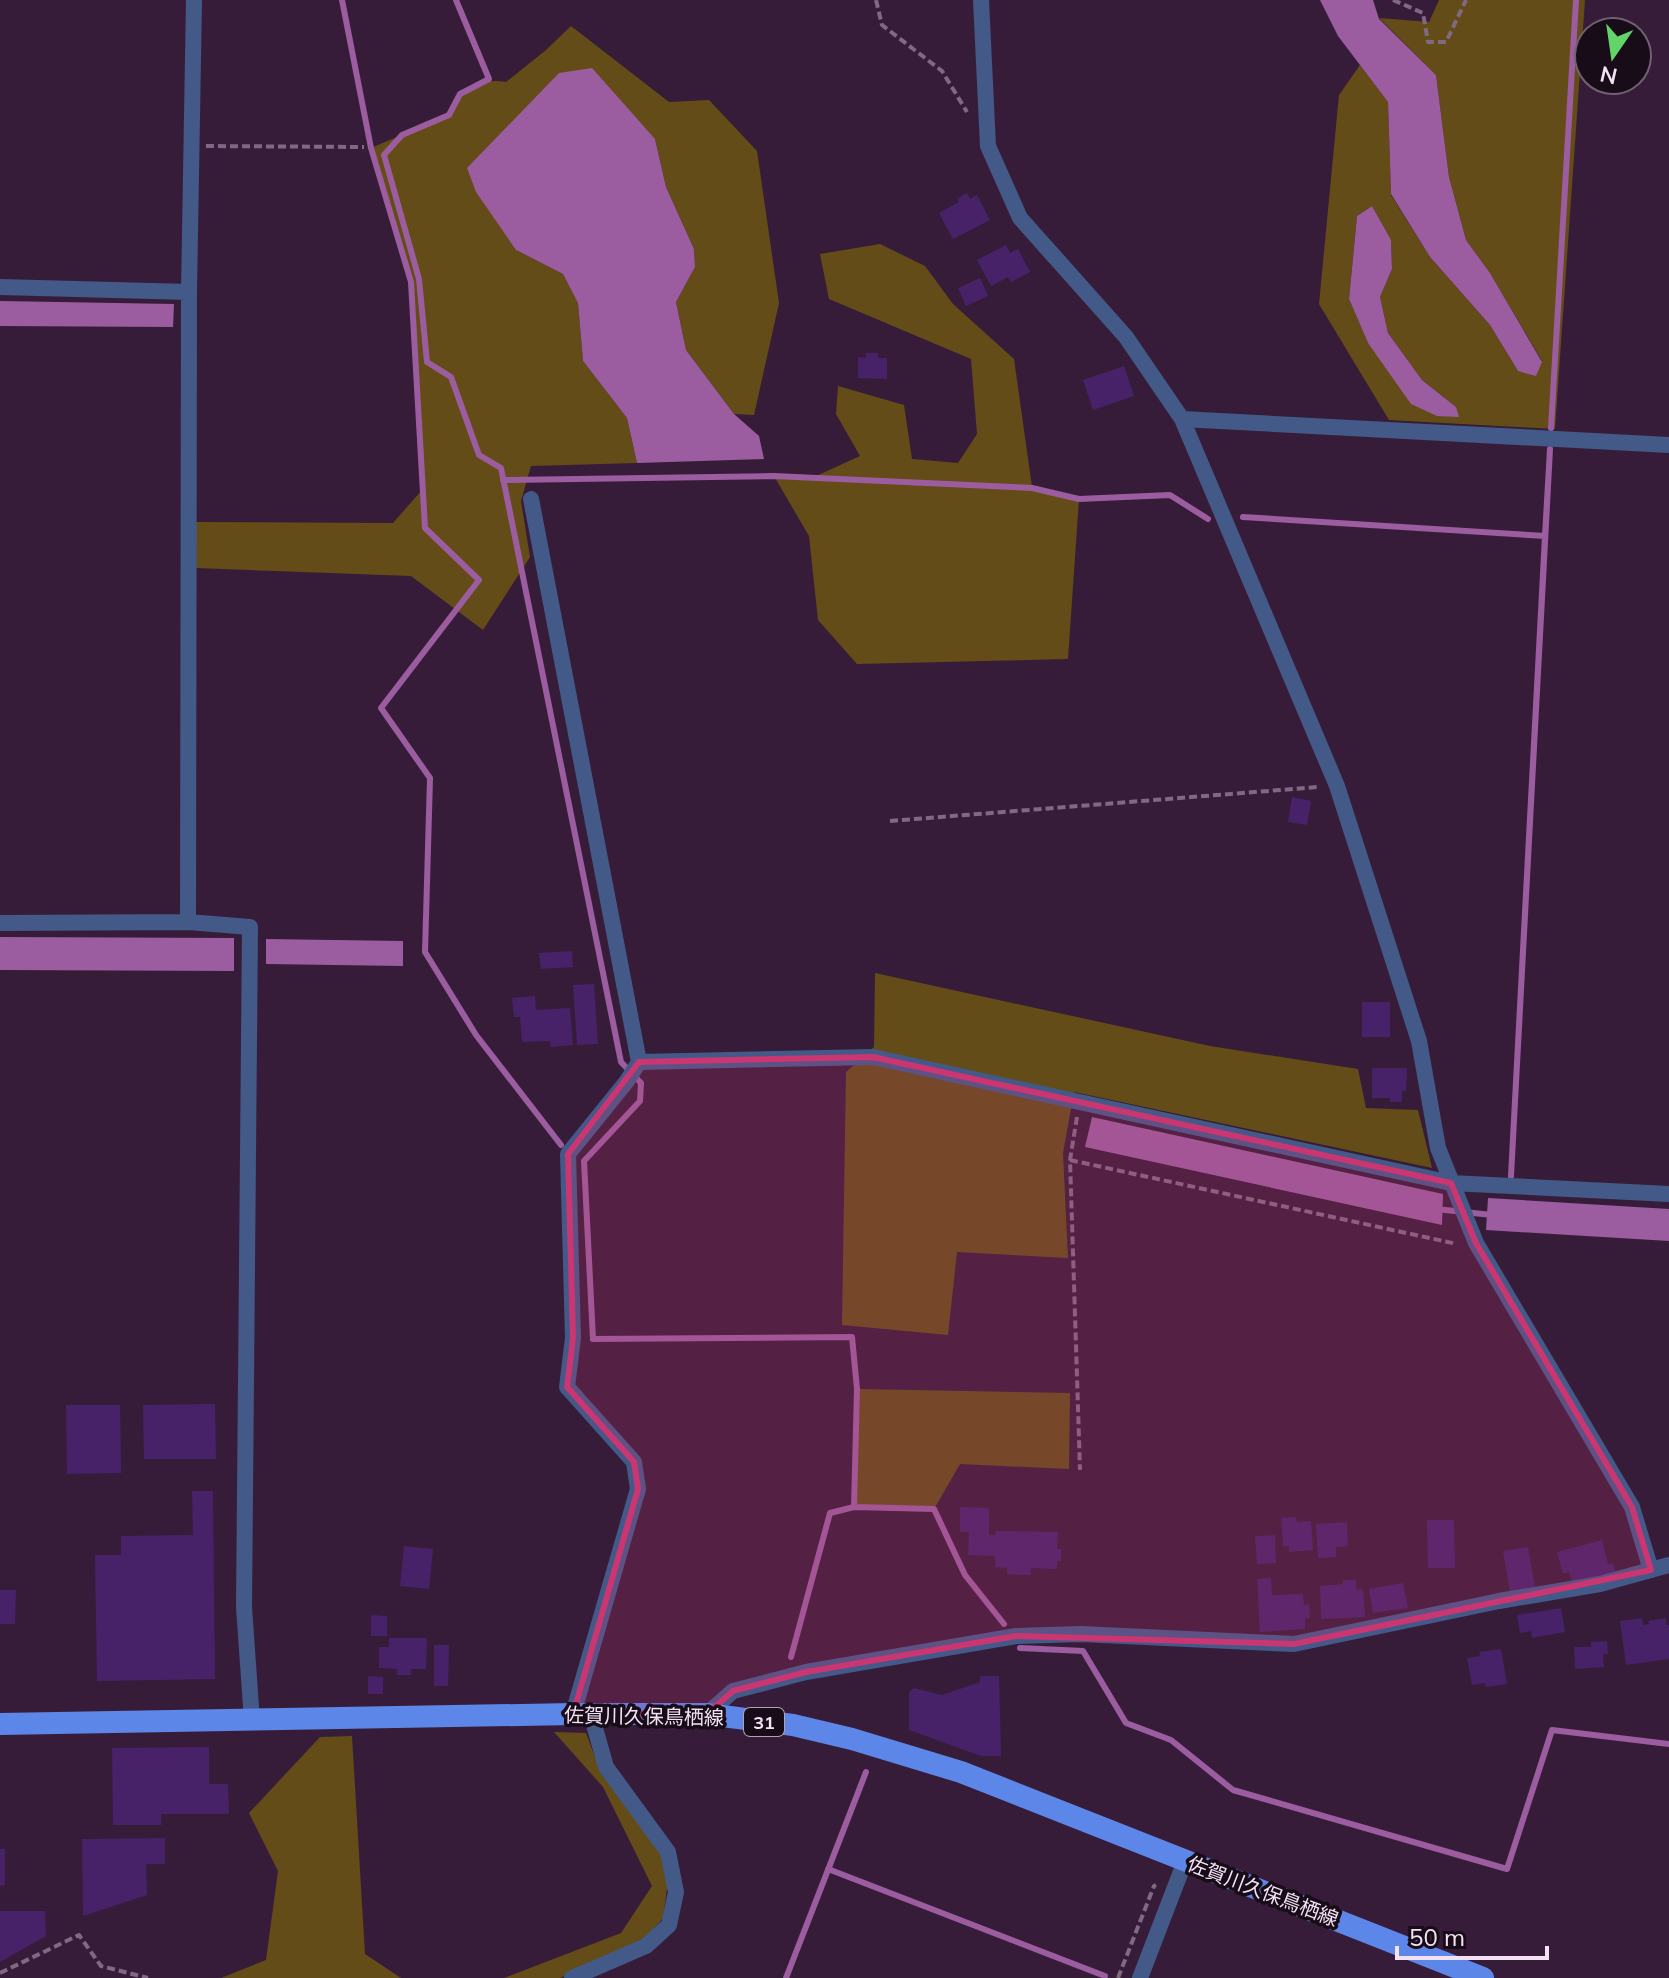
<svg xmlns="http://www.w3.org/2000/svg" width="1669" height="1978" viewBox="0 0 1669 1978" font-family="Mulish,'Noto Sans JP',sans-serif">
  <rect width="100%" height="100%" fill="#371c39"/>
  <path fill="#634c17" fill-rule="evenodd" d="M1439 0H1585L1555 429 1389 420 1319 304 1339 95 1360 65 1388 102 1391 195 1430 257 1490 325 1518 371 1542 361 1490 273 1466 240 1449 177 1436 75 1379 18 1429 22ZM1372 206 1391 241 1392 269 1380 297 1388 333 1422 380 1456 407 1368 343 1349 299 1357 216Z
    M571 26 669 102 709 100 757 151 779 303 754 415 734 414 686 350 676 302 695 267 694 249 666 187 655 139 516 250 563 274 578 302 583 361 627 418 637 463 531 466 521 501 530 557 483 630 411 576 196 568 195 522 393 523 422 490 411 282 371 148 449 115C462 91 476 77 506 82L546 50Z
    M880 244 925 266 953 304 1014 359 1032 487 1079 499 1068 659 857 664 818 620 809 536 774 476 814 477 860 456 836 414 838 386 904 405 912 459 958 463 977 434 971 359 829 299 820 254Z
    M875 973 1210 1046 1358 1069 1366 1108 1418 1110 1432 1168 1074 1092 1063 1153 1068 1258 957 1252 948 1335 842 1325 846 1072 874 1047Z
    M857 1389 1070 1393 1069 1469 960 1464 934 1509 854 1507Z
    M554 1732 586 1733 601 1773 662 1856 668 1881 663 1918 641 1943 560 1978H504L621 1933 652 1886 603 1787Z
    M352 1736 365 1954 401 1978H221L266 1960 278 1871 249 1813 320 1737Z"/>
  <path fill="#9b5d9f" d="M1320 0H1373L1379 19 1436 75 1449 177 1466 240 1490 273 1542 362 1536 376 1518 371 1490 325 1430 257 1391 194 1388 102 1338 36Z
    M592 68 655 139 666 187 694 249 695 267 676 302 686 350 734 414 759 436 764 459 637 463 627 418 583 361 578 303 563 274 516 250 476 192 467 168 559 73Z
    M1372 206 1391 240 1392 269 1380 297 1388 333 1422 380 1456 407 1459 417 1437 416 1411 404 1368 343 1349 299 1357 216Z
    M0 301 174 304 173 327 0 326Z
    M0 937 234 938V971L0 970Z
    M266 939 403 941V966L266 964Z
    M1092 1117 1443 1194 1442 1225 1085 1147Z
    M1488 1198 1669 1209V1241L1486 1230Z"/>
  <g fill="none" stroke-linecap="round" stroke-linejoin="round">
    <path stroke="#9b5d9f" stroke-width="6" d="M342 0 371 148 411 282 425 528 479 580 381 708 430 778 425 952 476 1035 561 1145
      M456 0 489 79 460 94 449 115 402 135 384 155 419 279 427 362 451 377 479 455 501 468 621 1062 641 1083 640 1101 584 1161 593 1339 852 1337 857 1389 854 1507 830 1513 791 1657
      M1551 428 1576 0
      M1550 449 1545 536 1511 1176Z
      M503 480 774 476 1032 488 1079 499 1170 495 1208 519
      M1243 517 1545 536
      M1436 1209 1492 1215
      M854 1507 934 1509 965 1575 1004 1624
      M1020 1648 1083 1651 1126 1723 1171 1740 1233 1790 1507 1869 1552 1730 1669 1744
      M828 1869 1105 1976
      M786 1978 866 1772"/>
  </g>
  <path fill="#472269" d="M967 193 970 199 977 195 990 220 953 239 939 213 959 202 957 199Z
    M1006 245 1010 253 1018 249 1030 272 1011 282 1008 277 991 286 977 260Z
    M980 278 988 296 966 306 958 288Z
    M866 353H878V358H887V379L858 378V357L866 358Z
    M1124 366 1134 396 1093 410 1083 380Z
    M1292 797 1311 801 1307 825 1288 822Z
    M572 951 573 967 541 969 539 953Z
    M594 984 598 1044 577 1045 573 985Z
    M535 996 536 1010 570 1008 573 1045 551 1047 550 1041 522 1042 520 1017H514L512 998Z
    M1362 1002H1390V1037H1362Z
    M1372 1068H1407L1406 1091H1402V1102H1390V1098H1372Z
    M215 1404 216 1459H144L143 1405Z
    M66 1405H120L121 1473 67 1474Z
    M192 1491H213L215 1679 97 1681 95 1555H121V1536L193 1535Z
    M960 1507 989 1508V1535H995L996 1531 1058 1532 1057 1549H1061V1561H1057V1569L1031 1568V1575L1007 1574V1568L995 1567V1556L968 1555 969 1532H960Z
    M1296 1517 1297 1522 1311 1521 1313 1550 1289 1552V1546H1283L1281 1518Z
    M1427 1520H1454L1455 1568H1428Z
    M1347 1522 1348 1546 1336 1547V1557L1318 1558 1316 1524Z
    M1275 1535 1276 1563 1257 1564 1255 1536Z
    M1602 1540 1608 1564 1613 1563 1616 1574 1586 1582 1585 1578 1572 1581 1569 1572 1563 1574 1557 1552Z
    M404 1546 433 1549 429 1589 400 1586Z
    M1528 1547 1535 1588 1510 1592 1503 1551Z
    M1271 1578 1272 1595 1303 1594 1304 1605 1309 1604 1310 1618 1305 1619V1629L1260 1632 1257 1579Z
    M1343 1580H1356V1590L1363 1589 1365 1617 1321 1619 1320 1586 1343 1584Z
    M1403 1583 1408 1608 1373 1613 1369 1589Z
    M0 1590H16L15 1624H0Z
    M1561 1608 1565 1632 1532 1638 1531 1631 1520 1633 1517 1615Z
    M371 1615 387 1616V1636H371Z
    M1642 1618 1643 1625 1649 1624 1648 1621 1666 1618V1625H1669V1659L1626 1665 1620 1621Z
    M389 1638H427L426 1669H411V1675H397V1669L379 1668V1647H389Z
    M1607 1641 1608 1654H1603L1604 1667 1575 1669 1574 1647H1591V1642Z
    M434 1645H449L448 1686H434Z
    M1501 1649 1507 1684 1486 1687 1485 1683 1472 1685 1467 1658 1480 1656 1479 1652Z
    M368 1676 383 1677V1694H368Z
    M980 1676H999L1001 1756H981L909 1730V1692L914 1688 942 1695 980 1682Z
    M209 1747V1784H228L229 1814H161V1825H113L112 1748Z
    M165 1838V1864H146L147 1895 83 1916 82 1839Z
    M0 1849H5V1885L0 1886Z
    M0 1911H45L46 1936 0 1962Z"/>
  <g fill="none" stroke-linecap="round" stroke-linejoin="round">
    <path stroke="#806982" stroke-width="4" stroke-dasharray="8 4" stroke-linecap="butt" d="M876 0 882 25 942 71 967 112
      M1393 0 1423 13 1428 42H1446L1466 0
      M206 146 364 147
      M890 821 1318 787
      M1077 1117 1070 1160 1080 1470
      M1070 1160 1457 1244
      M0 1973 79 1935 101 1966 148 1978
      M1118 1978 1154 1886 1156 1885"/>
    <path stroke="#435988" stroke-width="16" d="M981 0 988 146 1020 218 1126 337 1182 419 1337 786 1419 1041 1438 1148 1476 1243 1632 1507 1651 1570
      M0 287 189 292
      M1182 419 1669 445
      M531 499 639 1062 627 1081 568 1154 573 1338 567 1387 634 1462 638 1489 573 1714
      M188 922 189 292 194 0
      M0 923 188 922 250 927 244 1607 252 1721
      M639 1062 873 1057 1451 1183 1669 1194
      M707 1714 733 1691 806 1672 1016 1636 1081 1634 1294 1644 1499 1601 1600 1584 1669 1565
      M572 1978 646 1946 669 1925 676 1892 668 1852 606 1767 591 1714
      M1140 1978 1185 1861"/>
    <path stroke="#5c87e8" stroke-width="22" d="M0 1724 573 1714H707L793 1725 852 1739 961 1772 1483 1978"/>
  </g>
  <path fill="#c93672" fill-opacity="0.2" stroke="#c93672" stroke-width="6" stroke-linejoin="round" d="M873 1057 1451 1183 1476 1243 1632 1507 1651 1570 1294 1644 1016 1636 806 1672 733 1691 707 1714H573L638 1489 634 1462 567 1387 573 1338 568 1154 639 1062Z"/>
  <g text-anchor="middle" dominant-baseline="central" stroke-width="7" stroke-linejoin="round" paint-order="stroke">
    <rect fill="#180c19" stroke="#b1a1b2" stroke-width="2" x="744" y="1708" width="40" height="28" rx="6"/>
    <g font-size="18" font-weight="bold" fill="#f3e1f4">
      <text x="764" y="1722">31</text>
    </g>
    <g font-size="20" fill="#f3e1f4" stroke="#180c19">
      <text transform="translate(644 1716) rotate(1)">佐賀川久保鳥栖線</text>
      <text transform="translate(1263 1891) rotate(21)">佐賀川久保鳥栖線</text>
    </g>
  </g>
  <g transform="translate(1613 56) rotate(193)"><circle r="38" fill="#180c19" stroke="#706171" stroke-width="2"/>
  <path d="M0-6L14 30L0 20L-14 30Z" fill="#62d469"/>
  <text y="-12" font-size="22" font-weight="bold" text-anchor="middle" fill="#f3e1f4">N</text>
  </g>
  <path d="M1397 1946v12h150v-12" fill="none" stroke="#f3e1f4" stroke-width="4"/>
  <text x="1409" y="1946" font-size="24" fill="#f3e1f4" stroke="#180c19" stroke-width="6" paint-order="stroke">50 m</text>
</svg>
